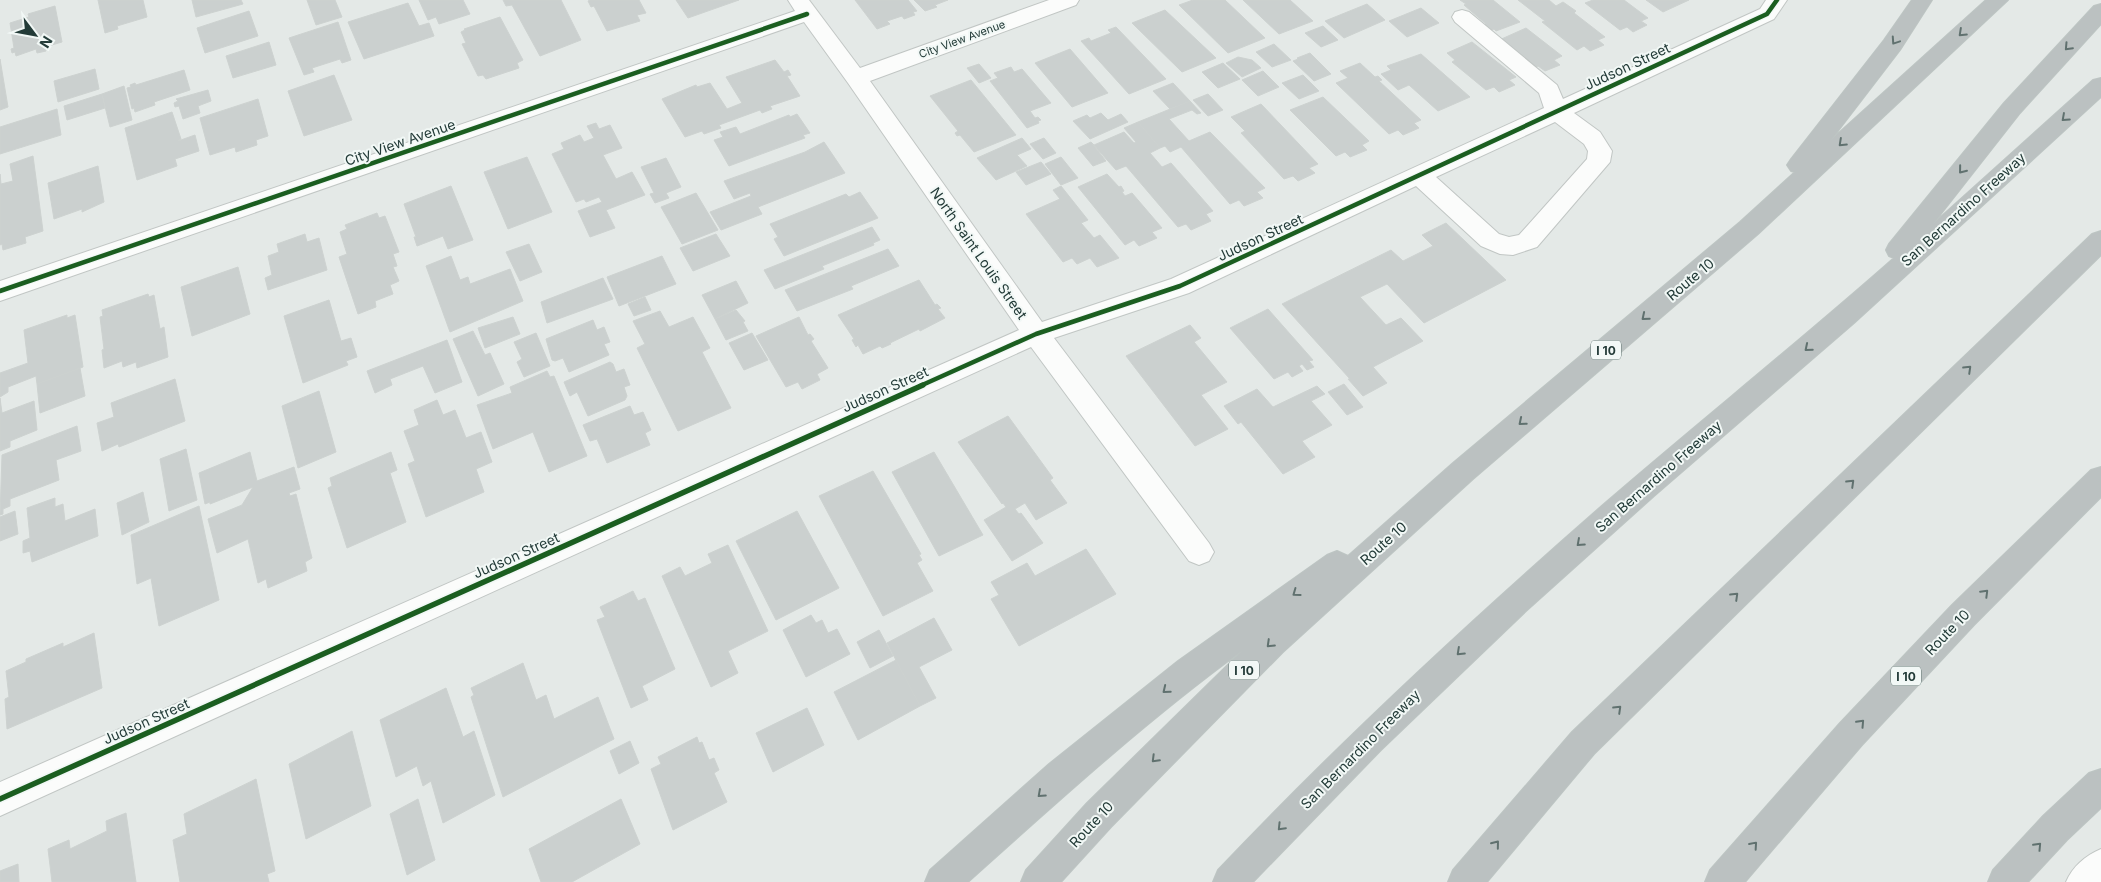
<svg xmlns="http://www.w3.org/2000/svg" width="2101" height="882" viewBox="0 0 2101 882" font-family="Inter,sans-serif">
  <rect width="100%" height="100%" fill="#e4e9e7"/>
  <path fill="#cbd0cf" stroke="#cdd2d0" d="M98 0H143L147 17 117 26 118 29 105 33Z
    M192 0H241L243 4 196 17Z
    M307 0H335L342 17 316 25Z
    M419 0H463L470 14 439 24 436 17 428 20Z
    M503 0H561L581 40 540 56 512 5 506 6Z
    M590 0H639L646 13 637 15 640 21 607 31 594 6 591 7 588 1Z
    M676 0H739L688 18Z
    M855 0H908L917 11 913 12 915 15 904 19 902 16 887 21 890 24 877 29Z
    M914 0H948L935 5 937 7 925 11Z
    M1193 0H1225L1265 38 1228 53 1179 5Z
    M1243 0H1290L1313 21 1279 34Z
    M1460 0H1493L1520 22 1496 31 1494 29 1490 31 1484 25 1486 24 1464 5 1466 4Z
    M1518 0H1549L1556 6 1563 2 1576 11 1574 13 1605 37 1598 40 1604 45 1590 51 1584 46 1577 50 1542 22 1545 21Z
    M1593 0H1624L1648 18 1641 21 1647 25 1633 32 1627 27 1620 30 1585 3Z
    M1646 0H1689L1663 12Z
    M408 3 419 26 429 23 434 36 364 59 348 22Z
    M1367 4 1385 20 1344 38 1325 21Z
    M55 6 62 42 45 47 46 51 37 53 36 49 16 56 15 52 12 53 11 49 14 48 10 23 29 17 28 14Z
    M1421 8 1439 23 1407 37 1389 21Z
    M1165 10 1216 58 1182 72 1132 23Z
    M249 11 258 36 205 53 197 28Z
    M500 17 523 60 517 63 519 68 486 79 483 75 478 76 462 44 466 43 461 32 465 30 464 29Z
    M338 22 351 60 342 63 340 59 312 68 314 72 304 75 289 38Z
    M1323 26 1338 40 1321 47 1305 33Z
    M1116 27 1166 79 1129 94 1081 41 1089 38 1091 41 1111 33 1108 30Z
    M1526 28 1562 56 1554 60 1560 65 1545 71 1538 66 1529 71 1497 41Z
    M269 42 276 65 233 78 226 56Z
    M1472 42 1516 77 1509 80 1515 85 1499 92 1494 87 1486 90 1452 62 1455 60 1447 53Z
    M1274 44 1291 60 1272 67 1256 52Z
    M1070 49 1108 93 1072 107 1035 63Z
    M1310 53 1331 74 1314 81 1293 61 1298 59 1297 58Z
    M1421 54 1470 97 1438 111 1409 85 1398 90 1381 74 1391 70 1387 66Z
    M1238 57 1252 60 1261 68 1242 77 1226 63Z
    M0 59 8 107 0 110Z
    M775 60 784 72 788 70 791 75 787 76 800 96 770 106 772 109 762 113 760 110 719 125 721 128 704 134 702 131 685 137 662 99 696 85 697 87 710 83 727 109 742 103 726 77Z
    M1223 63 1240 79 1218 88 1202 72Z
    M1360 63 1375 77 1378 76 1382 80 1379 81 1421 120 1414 123 1419 128 1403 135 1398 130 1389 134 1336 83 1348 78 1340 71Z
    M979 64 991 78 979 83 967 68Z
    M1011 67 1014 72 1022 69 1051 103 1030 111 1035 118 1038 117 1041 120 1038 121 1039 123 1027 128 990 81 998 78 994 73Z
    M95 69 99 89 58 102 54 81Z
    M184 70 190 90 154 102 155 105 135 112 134 108 132 109 127 88 131 87 130 85 135 83 136 85Z
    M1263 71 1279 87 1258 96 1242 80Z
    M334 75 352 120 304 136 288 91Z
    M1303 75 1319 91 1299 99 1282 83Z
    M971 80 1016 135 974 152 960 135 957 136 955 133 958 131 930 96Z
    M1173 83 1190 101 1170 109 1153 91Z
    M124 86 132 120 110 127 102 94Z
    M208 90 211 101 198 106 200 113 183 119 179 106 175 107 174 103 178 101 176 99Z
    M102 94 105 108 67 120 64 106Z
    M1208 94 1223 110 1208 116 1193 100Z
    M1323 97 1369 141 1362 145 1367 150 1350 157 1345 152 1336 156 1290 110Z
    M258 99 268 136 256 140 257 145 236 152 235 147 210 155 200 118Z
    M1190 101 1201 113 1197 114 1192 110 1169 119 1189 141 1210 132 1265 188 1257 192 1263 198 1244 206 1239 200 1230 204 1181 147 1170 152 1165 146 1160 148 1138 122Z
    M1261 104 1318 164 1309 168 1315 173 1298 181 1293 176 1284 179 1241 133 1245 131 1231 117Z
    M57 109 61 135 0 154V127Z
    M172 112 181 139 178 141 195 135 199 151 175 159 177 166 137 180 125 128Z
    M1101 113 1108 120 1121 114 1128 122 1090 139 1073 121 1087 115 1090 118Z
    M797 114 810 133 803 135 805 138 729 166 714 140 723 137 720 132 736 127 740 134 789 115 790 117Z
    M1138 122 1160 148 1150 153 1162 167 1171 163 1213 211 1206 214 1211 221 1191 230 1186 224 1178 227 1126 166 1116 170 1091 142 1094 145 1124 132 1134 143 1136 142 1124 128Z
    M596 123 599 129 610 125 622 148 603 155 616 179 632 172 645 195 606 210 615 228 590 237 578 211 602 202 599 197 586 202 584 199 576 202 552 154 564 149 561 143 580 135 584 142 594 138 587 126Z
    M1022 138 1031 149 1017 155 1027 166 996 180 977 158Z
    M1044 138 1056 153 1043 159 1030 144Z
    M824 142 845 173 758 207 762 214 721 230 710 212 751 196 750 193 734 199 724 181 805 152Z
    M1091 142 1106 161 1093 166 1078 148Z
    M33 156 43 231 25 237 26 243 3 250 2 244 0 245V174L1 184 13 181 10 164Z
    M527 157 552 212 508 229 484 172Z
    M1061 157 1078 178 1061 185 1045 164Z
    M666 158 681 187 666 193 669 198 655 203 650 194 654 193 641 167Z
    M1041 162 1051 174 1026 185 1016 172Z
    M98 166 104 202 82 212V209L54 219 48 183Z
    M1107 174 1119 187 1121 186 1124 191 1122 192 1125 196 1132 193 1162 228 1152 232 1157 238 1139 246 1134 240 1125 245 1078 187Z
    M451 186 473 240 448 249 443 236 417 246 414 237H416L404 204Z
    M1061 186 1088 220 1081 223 1094 238 1100 235 1119 258 1097 267 1090 258 1077 264 1072 258 1063 262 1026 214 1060 199 1053 190Z
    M860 192 878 218 784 256 774 239 778 237 770 224 846 194 849 197Z
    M696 193 718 230 682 244 661 207Z
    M377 213 379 218 385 216 399 252 393 254 397 266 393 267 399 281 390 285 393 294 375 301 376 307 358 314 339 257 347 254 340 232 347 229 345 225Z
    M1446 223 1506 280 1424 323 1387 284 1360 297 1386 325 1401 318 1423 341 1373 367 1387 383 1363 396 1348 379H1350L1282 304 1391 250 1403 261 1433 246 1422 235Z
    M872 227 880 240 873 243 874 245 822 266 824 269 775 289 764 270Z
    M305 234 307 242 319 238 327 270 268 290 265 278 272 275 268 256 279 252 277 244Z
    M716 234 730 256 693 271 680 248Z
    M529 244 542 272 520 281 506 252Z
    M888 249 899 266 851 286 853 289 797 311 785 290Z
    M451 256 460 280 468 277 470 284 510 269 523 301 450 332 426 266Z
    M662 256 676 284 619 306 607 277Z
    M238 267 250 314 192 336 181 287Z
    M603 278 613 299 547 323 541 302Z
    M919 280 935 305 937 304 941 308 938 309 945 318 920 331 919 329 890 343 891 344 882 348 880 346 863 354 858 345 856 347 852 340 854 339 838 315Z
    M736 281 748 303 715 319 702 295Z
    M148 294 149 297 154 295 160 329 164 327 168 357 137 368 136 362 123 367 122 361 104 368 102 350 104 349 100 317 103 316 102 310Z
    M645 297 651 310 634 316 628 304Z
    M329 300 341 341 351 338 357 357 346 361 348 365 303 383 284 316Z
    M1268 309 1313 360 1309 361 1314 367 1307 370 1302 364 1299 366 1303 371 1292 377 1288 372 1274 379 1230 328Z
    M736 310 745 321 743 322 748 331 726 340 715 319Z
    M660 311 669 327 693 317 710 348 702 352 731 408 678 431 637 348 645 344 633 321Z
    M67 315V318L75 315 83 367 37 384 36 376 8 387V392L0 397V373L28 363 24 330Z
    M513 317 520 334 485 348 478 328Z
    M799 317 808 335 810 334 814 339 811 341 828 368 817 374 820 380 802 389 798 382 786 387 756 336Z
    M593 320 597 330 604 327 610 342 604 344 609 355 569 372 563 358 555 361 552 360 546 339Z
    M1190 325 1201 338 1194 342 1227 382 1201 395 1228 429 1195 446 1126 356Z
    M473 331 485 355 490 353 504 384 478 396 453 339Z
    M536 333 550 366 524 377 517 362 522 359 514 342Z
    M752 333 768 360 744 370 729 343Z
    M447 340 462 382 435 393 423 366 390 379 392 385 375 393 367 371Z
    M610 362 613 364 616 372 624 369 630 385 624 387 627 396 625 400 588 416 577 392 570 396 564 382Z
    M80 368 85 396 40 413 37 384Z
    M547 371 550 377 554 376 587 456 549 472 533 432 493 449 477 405 512 393 510 387Z
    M175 379 185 421 119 447 118 444 102 451 97 423 114 417 111 403Z
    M1344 384 1363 407 1347 415 1328 392Z
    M1317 386 1325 394 1311 401 1332 425 1302 441 1315 457 1283 474 1241 422 1238 424 1224 406 1257 389 1273 407Z
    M319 391 336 452 298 468 282 406Z
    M0 398 2 413 34 401 37 430 10 441V447L0 451Z
    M437 400 443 415 455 410 466 438 481 432 492 462 476 469 484 492 426 517 408 464 415 461 404 431 419 425 414 410Z
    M630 406 634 415 643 412 651 430 645 433 650 445 607 463 597 439 590 441 583 425Z
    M1008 416 1053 478 1050 480 1067 503 1036 520 1025 503 1015 509 1019 514 1021 513 1043 543 1012 561 984 520 1006 507 1003 503 1002 504 958 442Z
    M77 426 81 451 56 460 59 480 10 499V506L3 509V514L0 515 2 455Z
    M186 449 197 500 169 511 160 459Z
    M250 452 257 481 294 467 300 489 289 493 290 496 296 494 312 558 305 562 307 571 268 588 266 579 258 583 248 539 217 553 208 519 242 505 253 487 210 504V502L205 504 199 473Z
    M391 452 397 470 390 473 406 522 347 548 328 488 332 486 330 478Z
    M934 452 983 535 939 556 892 472Z
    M873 471 921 554 919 555 922 560 917 563 933 591 883 616 819 496Z
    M143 492 149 522 122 535 117 503Z
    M55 498V507L63 504 65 521 95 509 98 536 32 562 30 551 23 553V541L30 538 27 508Z
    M199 506 219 600 159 626 151 578 137 584 131 535Z
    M15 511 18 534 0 541V517Z
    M797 511 839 588 776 620 736 541Z
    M728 545 768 631 728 651 738 673 711 687 662 576 680 567 685 576 712 563 708 554Z
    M1086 549 1116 594 1019 646 991 599 999 595 991 582 1027 563 1035 576Z
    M633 591 638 601 645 598 675 669 642 686 648 700 631 708 597 620 605 617 600 607Z
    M811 615 816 623 822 620 828 633 837 629 850 654 806 677 783 630Z
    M934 618 952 650 919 667 936 698 920 706 887 643Z
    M879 630 893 656 870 668 857 642Z
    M94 633 102 688 7 729 5 699 9 697 6 671 26 662V659L63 643V647Z
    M896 660 920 706 858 740 834 692Z
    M523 663 536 700 546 695 554 719 598 697 614 739 503 797 471 697 474 695 471 688Z
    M446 688 463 737 474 731 495 795 443 823 431 781 423 786 417 766 396 777 380 720Z
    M807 708 824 745 773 772 756 733Z
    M352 731 371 806 306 839 289 764Z
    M697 737 699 743 702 742 709 760 714 758 719 770 714 773 727 802 673 830 651 769 661 764 658 757Z
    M630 741 639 763 619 774 610 751Z
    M256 779 275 871 267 874 269 882H180L173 840 187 834 184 814Z
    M418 799 435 860 407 875 390 814Z
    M621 799 640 844 572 882H541L529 849Z
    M126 813 136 882H52L48 849 69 840 70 849 107 831 106 821Z
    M18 864 19 882H0V871Z"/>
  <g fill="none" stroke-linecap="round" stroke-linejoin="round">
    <g stroke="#c1c6c4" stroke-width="2">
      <path id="minor" d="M788 0H809L860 68 1049 0H1079L1076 5 870 81 1042 322 1171 279 1544 108 1539 93 1455 22 1452 17 1455 12 1462 10 1469 12 1557 85 1563 99 1760 9 1766 0H1787L1774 19 1574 113 1600 132 1612 151 1610 162 1537 247 1513 255 1500 254 1481 246 1416 186 1189 293 1054 338 1209 543 1214 552 1209 561 1199 565 1189 561 1031 347 0 816V782L1019 330 848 83 804 22 0 301V281L795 11ZM1555 122 1584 144 1588 151 1587 159 1519 235 1509 237 1499 234 1436 177Z
        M2101 849V882H2066C2073 866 2085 856 2101 849Z"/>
    </g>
    <g stroke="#bdc5c3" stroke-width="2">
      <path id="highway" d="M1912 0H1932L1900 50 1831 140 1986 0H2008L1758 234 1473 479 1283 652 1111 827 1061 882H1021L1026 870 1087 803 1243 650C1146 721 1057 802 968 882H925L930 870 1049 764 1178 661 1327 555 1337 551 1348 556 1453 463 1740 222 1795 172 1791 171 1787 165 1791 159 1884 40Z
        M2101 4V24L2020 113 1933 224 2093 80 2101 78V97L1854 323 1654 496 1526 611 1381 750 1253 882H1213L1218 870C1340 741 1470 621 1604 504 1700 421 1799 342 1894 258L1889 256 1886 250 1889 244 2004 103 2094 6Z
        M2101 231V255L1594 754 1487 882H1448L1453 870 1572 732 2092 234Z
        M2101 467V497L1974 625 1862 745 1745 882H1705L1710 870 1840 723 1952 605 2091 470Z
        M2101 769V808L2067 840 2028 882H1988L1993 870 2043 816 2089 773Z"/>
    </g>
    <use href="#minor" fill="#fbfcfb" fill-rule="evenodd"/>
    <use href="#highway" fill="#bbc1c1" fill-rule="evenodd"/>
    <g stroke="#f2f8f6" stroke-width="7">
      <path id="cycleway-far1" d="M0 291 807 14
        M920 386 1036 334 1180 286 1767 14 1777 0"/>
    </g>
    <g stroke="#f2f8f6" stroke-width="9">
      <path id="cycleway" d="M0 799 923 385"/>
    </g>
    <use href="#cycleway-far1" stroke="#1b5e20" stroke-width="4.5"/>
    <use href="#cycleway" stroke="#1b5e20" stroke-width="5.5"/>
  </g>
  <defs><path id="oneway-chevron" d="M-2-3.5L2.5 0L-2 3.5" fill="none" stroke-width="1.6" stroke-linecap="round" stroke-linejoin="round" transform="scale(1.25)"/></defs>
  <g stroke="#60716f">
    <use href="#oneway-chevron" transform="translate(1962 33) rotate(137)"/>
    <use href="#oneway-chevron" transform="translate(1895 41) rotate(124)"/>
    <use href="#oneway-chevron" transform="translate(2068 47) rotate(133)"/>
    <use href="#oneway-chevron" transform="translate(2065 118) rotate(138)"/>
    <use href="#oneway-chevron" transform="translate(1842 143) rotate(137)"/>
    <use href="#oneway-chevron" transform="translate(1962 170) rotate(129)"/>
    <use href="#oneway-chevron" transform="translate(1645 317) rotate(140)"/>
    <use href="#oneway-chevron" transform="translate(1808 348) rotate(140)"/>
    <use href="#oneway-chevron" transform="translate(1968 369) rotate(-44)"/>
    <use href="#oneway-chevron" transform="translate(1522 422) rotate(140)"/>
    <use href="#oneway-chevron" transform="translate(1851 483) rotate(-44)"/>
    <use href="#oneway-chevron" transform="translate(1580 543) rotate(138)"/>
    <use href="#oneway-chevron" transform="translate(1296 593) rotate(144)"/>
    <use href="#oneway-chevron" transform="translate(1985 593) rotate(-45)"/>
    <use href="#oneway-chevron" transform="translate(1735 596) rotate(-44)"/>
    <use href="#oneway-chevron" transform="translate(1270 644) rotate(136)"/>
    <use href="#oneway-chevron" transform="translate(1460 652) rotate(137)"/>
    <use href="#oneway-chevron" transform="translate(1166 690) rotate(141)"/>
    <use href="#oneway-chevron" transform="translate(1618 709) rotate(-44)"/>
    <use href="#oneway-chevron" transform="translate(1861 723) rotate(-47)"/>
    <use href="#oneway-chevron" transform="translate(1155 759) rotate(135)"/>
    <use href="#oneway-chevron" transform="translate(1041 794) rotate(138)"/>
    <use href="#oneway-chevron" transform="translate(1281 827) rotate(134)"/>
    <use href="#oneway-chevron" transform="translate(1496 844) rotate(-51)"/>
    <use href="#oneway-chevron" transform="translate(1754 845) rotate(-49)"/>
    <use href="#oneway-chevron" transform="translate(2038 846) rotate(-47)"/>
  </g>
  <g text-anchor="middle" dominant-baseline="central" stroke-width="4" stroke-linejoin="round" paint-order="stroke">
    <g font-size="11" fill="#233b38" stroke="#f2f8f6">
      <text transform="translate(962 39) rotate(-20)">City View Avenue</text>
    </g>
    <g fill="#f2f8f6" stroke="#617471" stroke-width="1">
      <rect x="1591" y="340.5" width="30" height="19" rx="4"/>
      <rect x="1229" y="660.5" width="30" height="19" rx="4"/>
      <rect x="1891" y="666.5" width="30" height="19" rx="4"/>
    </g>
    <g font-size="12" font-weight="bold" fill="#233b38">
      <text x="1606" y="350">I 10</text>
      <text x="1244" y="670">I 10</text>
      <text x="1906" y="676">I 10</text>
    </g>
    <g font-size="14" fill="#233b38" stroke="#f2f8f6">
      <text transform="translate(1627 66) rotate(-25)">Judson Street</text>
      <text transform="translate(400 142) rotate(-19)">City View Avenue</text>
      <text transform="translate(1963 209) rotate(-42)">San Bernardino Freeway</text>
      <text transform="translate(1260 237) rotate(-25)">Judson Street</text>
      <text transform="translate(979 253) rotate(55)">North Saint Louis Street</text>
      <text transform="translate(1690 279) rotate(-40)">Route 10</text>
      <text transform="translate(885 389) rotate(-24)">Judson Street</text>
      <text transform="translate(1658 476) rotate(-41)">San Bernardino Freeway</text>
      <text transform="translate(1383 543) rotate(-42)">Route 10</text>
      <text transform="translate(516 555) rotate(-24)">Judson Street</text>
      <text transform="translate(1947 632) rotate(-46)">Route 10</text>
      <text transform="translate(146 721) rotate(-24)">Judson Street</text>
      <text transform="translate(1360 749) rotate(-45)">San Bernardino Freeway</text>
      <text transform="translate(1091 824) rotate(-47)">Route 10</text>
    </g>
  </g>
  <g transform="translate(35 35) rotate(122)" stroke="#f2f8f6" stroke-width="4" paint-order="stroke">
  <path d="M0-4L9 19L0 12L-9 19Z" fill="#233b38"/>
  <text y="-8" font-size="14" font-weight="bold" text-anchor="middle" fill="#233b38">N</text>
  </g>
</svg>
